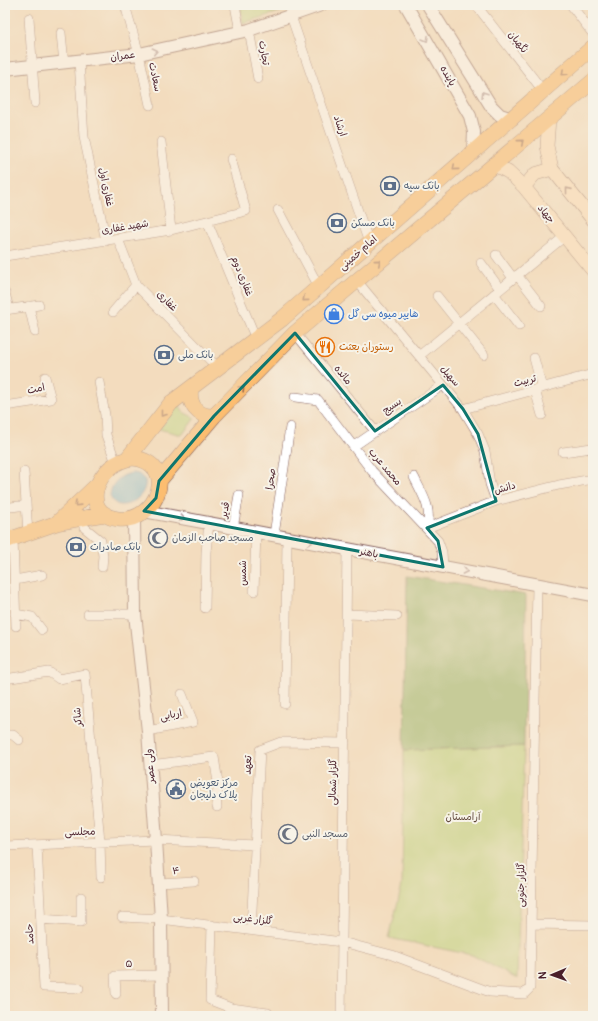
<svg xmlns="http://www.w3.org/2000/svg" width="598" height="1021" viewBox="0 0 598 1021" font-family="Pangolin,'Playpen Sans Arabic',sans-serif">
  <rect width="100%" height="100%" fill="#f7f3e8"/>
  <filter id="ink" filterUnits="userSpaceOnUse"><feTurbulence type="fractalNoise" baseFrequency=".025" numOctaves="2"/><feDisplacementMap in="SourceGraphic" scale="8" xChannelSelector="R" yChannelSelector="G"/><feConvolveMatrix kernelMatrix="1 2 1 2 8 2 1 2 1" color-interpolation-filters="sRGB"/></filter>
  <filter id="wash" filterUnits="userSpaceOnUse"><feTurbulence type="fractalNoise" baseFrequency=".012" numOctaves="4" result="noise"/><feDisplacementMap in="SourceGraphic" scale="16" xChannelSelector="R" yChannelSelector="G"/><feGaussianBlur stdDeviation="0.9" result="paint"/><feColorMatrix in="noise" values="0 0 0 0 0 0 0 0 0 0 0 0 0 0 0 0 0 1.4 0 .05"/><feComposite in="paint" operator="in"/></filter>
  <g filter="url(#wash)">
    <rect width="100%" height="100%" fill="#f3dcbe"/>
    <path fill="#b5d57d" stroke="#807a54" d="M240 5H303L243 23Z
      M179 404 183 412 195 418 182 435 159 429Z
      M524 746 517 979 472 955 389 938 402 885 404 750Z"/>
    <path fill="#90b66c" stroke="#6d6a4c" d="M407 576 526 595 524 746 404 750Z"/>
    <path fill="#53a9d0" stroke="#4e647e" d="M133 473 139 474 145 480C149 499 115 517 110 495 111 483 121 474 133 473Z"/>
  </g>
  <g filter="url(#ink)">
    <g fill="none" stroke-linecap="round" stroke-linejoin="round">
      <g stroke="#85615e" stroke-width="10">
        <path id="minor" d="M125 5 139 54 150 105
          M235 5 240 32
          M476 5 544 92
          M571 5 593 34
          M291 16 369 243
          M29 18 35 103
          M249 30 258 79
          M61 33 64 63
          M79 61 84 137 106 241
          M161 142 171 230
          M278 210 319 287
          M207 221 256 339
          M118 239 136 285 218 368
          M496 255 513 278
          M5 256 171 230 246 211 231 159
          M481 263 500 289
          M517 275 541 306
          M357 281 463 409 478 434 485 451 490 484 496 501
          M5 293 9 309
          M494 294 519 326
          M437 296 484 355
          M29 306 35 332
          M5 310 39 305
          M113 312 136 285
          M295 333 375 431
          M419 356 565 236
          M534 358 542 388
          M99 382 105 415 106 435 116 463
          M535 390 542 415
          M295 397 318 400 372 471 438 541 442 552 443 567
          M5 406 51 399 45 377
          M463 409 593 374
          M354 446 443 385
          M563 452 592 448 593 451
          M24 472 28 534
          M414 477C423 496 432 507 427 528
          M11 507 26 505
          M80 519 85 528 101 541 103 556 102 567
          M233 528 239 495
          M427 528 496 501 559 485 593 479
          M274 535 290 427
          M13 539 16 626
          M15 580 42 575
          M254 591 256 532
          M205 608 206 552 209 523
          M15 614 32 617 42 630
          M88 614H135
          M347 614 397 616
          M5 679 49 672 59 679 85 674 100 842 101 877
          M285 704 287 537
          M148 731 193 722 182 694
          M5 735H13L19 740
          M150 765 214 757 219 789 216 795 217 807
          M37 845 44 987 79 988
          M5 846 156 840 255 845
          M159 883 194 881
          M122 917 161 919 342 942 392 955 490 992 524 994 530 988 537 585
          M41 919 81 922V897
          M531 924 593 925
          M212 925 210 1000 231 1008 268 1013 269 1016
          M251 930 260 750 281 742 345 743
          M116 994 115 976 162 975
          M341 1016 347 549"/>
      </g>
      <g stroke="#85615e" stroke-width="14">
        <path id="tertiary" d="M406 5 470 116 474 132 473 152
          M428 5 491 106 500 115 512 119
          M5 69 139 54 249 30 321 5
          M144 511 593 595
          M134 517 135 614 148 731 156 840 161 919 162 1016"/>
      </g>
      <g stroke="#85615e" stroke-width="14">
        <path id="secondary" d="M549 118 547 146 552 169 593 220
          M494 165 508 172 524 187 593 271
          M524 187 535 174 552 169"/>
      </g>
      <g stroke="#85615e" stroke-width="16">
        <path id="primary" d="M191 388C188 404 197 417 214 416
          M133 458C180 463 157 524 118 519 78 514 96 462 133 458Z
          M127 459 171 403 282 319 593 47
          M159 481 214 416 295 333 593 81
          M57 523 97 485
          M5 541 57 523 105 514"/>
      </g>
      <use href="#minor" stroke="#fff" stroke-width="9"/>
      <use href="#tertiary" stroke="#fff" stroke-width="12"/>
      <use href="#secondary" stroke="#fee5c5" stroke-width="13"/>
      <use href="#primary" stroke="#fcbd6f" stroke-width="15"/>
    </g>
    <defs><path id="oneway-chevron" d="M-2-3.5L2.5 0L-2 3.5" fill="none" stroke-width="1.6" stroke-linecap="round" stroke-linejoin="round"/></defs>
    <g stroke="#ae9aa0">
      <use href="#oneway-chevron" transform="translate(426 39) rotate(60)"/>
      <use href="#oneway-chevron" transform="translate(155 51) rotate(-12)"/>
      <use href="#oneway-chevron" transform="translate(484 94) rotate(-122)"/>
      <use href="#oneway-chevron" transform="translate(182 518) rotate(10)"/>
      <use href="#oneway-chevron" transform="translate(310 542) rotate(11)"/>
      <use href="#oneway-chevron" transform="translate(465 571) rotate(11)"/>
    </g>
    <g stroke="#9a664a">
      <use href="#oneway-chevron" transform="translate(564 73) rotate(138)"/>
      <use href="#oneway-chevron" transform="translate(521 142) rotate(-40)"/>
      <use href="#oneway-chevron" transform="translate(455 168) rotate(139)"/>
      <use href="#oneway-chevron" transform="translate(378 262) rotate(-40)"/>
      <use href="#oneway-chevron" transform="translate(305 299) rotate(139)"/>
      <use href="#oneway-chevron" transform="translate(242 388) rotate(-46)"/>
      <use href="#oneway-chevron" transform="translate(163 414) rotate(128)"/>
      <use href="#oneway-chevron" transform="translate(77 504) rotate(136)"/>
    </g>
    <use stroke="#a48278" href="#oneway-chevron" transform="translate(568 190) rotate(-129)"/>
  </g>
  <path d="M0 0H598V1021H0ZM295 333 375 431 443 385 463 409 478 434 496 501 427 528 438 541 443 567 144 511 156 498 159 481 214 416Z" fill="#f3dcbe" fill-opacity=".55" fill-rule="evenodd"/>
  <path fill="none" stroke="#0f766e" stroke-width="3" stroke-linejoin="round" d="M295 333 375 431 443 385 463 409 478 434 496 501 427 528 438 541 443 567 144 511 156 498 159 481 214 416Z"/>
  <defs>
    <g id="bank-ring" transform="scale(1)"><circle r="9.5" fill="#f7f3e8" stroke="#5c6f8a" stroke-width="1.5"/><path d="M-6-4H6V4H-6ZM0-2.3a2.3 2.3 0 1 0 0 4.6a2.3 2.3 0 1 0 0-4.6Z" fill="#5c6f8a"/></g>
    <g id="shop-ring" transform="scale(1)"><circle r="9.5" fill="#f7f3e8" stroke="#3f7fe0" stroke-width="1.5"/><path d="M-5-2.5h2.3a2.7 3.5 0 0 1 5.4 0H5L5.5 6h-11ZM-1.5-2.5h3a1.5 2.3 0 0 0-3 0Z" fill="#3f7fe0"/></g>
    <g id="restaurant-ring" transform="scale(1)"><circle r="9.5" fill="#f7f3e8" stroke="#e8710a" stroke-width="1.5"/><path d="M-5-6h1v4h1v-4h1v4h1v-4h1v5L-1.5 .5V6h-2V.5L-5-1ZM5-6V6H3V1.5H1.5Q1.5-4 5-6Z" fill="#e8710a"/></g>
    <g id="mosque-ring" transform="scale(1)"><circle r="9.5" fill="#f7f3e8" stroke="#6b7280" stroke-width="1.5"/><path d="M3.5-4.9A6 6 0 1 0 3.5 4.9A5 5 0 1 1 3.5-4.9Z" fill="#6b7280"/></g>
    <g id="civic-ring" transform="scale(1)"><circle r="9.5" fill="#f7f3e8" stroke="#5c6f8a" stroke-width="1.5"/><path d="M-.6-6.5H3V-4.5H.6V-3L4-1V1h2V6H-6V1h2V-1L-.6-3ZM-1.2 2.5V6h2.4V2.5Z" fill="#5c6f8a"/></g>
  </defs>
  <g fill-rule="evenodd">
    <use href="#bank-ring" x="390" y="186"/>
    <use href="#bank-ring" x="337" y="223"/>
    <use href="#shop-ring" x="334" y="314"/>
    <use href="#restaurant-ring" x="325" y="347"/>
    <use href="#bank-ring" x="164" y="355"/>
    <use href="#mosque-ring" x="158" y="538"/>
    <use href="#bank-ring" x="76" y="547"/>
    <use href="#civic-ring" x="176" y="789"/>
    <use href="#mosque-ring" x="288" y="834"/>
  </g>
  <g text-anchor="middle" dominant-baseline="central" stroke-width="4" stroke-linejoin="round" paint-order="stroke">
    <g font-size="10" fill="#4a1f2b" stroke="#f7f3e8">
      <text transform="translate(518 42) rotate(52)">نگهبان</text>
      <text transform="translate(264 53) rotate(81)">تجارت</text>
      <text transform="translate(123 56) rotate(-7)">عمران</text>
      <text transform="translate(448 76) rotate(60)">پاینده</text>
      <text transform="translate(155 77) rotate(78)">سعادت</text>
      <text transform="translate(340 126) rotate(71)">ارشاد</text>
      <text transform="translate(106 187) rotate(78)">غفاری اول</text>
      <text transform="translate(546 214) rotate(50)">جهاد</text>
      <text transform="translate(125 227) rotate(-9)">شهید غفاری</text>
      <text transform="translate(358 253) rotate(-41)">امام خمینی</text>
      <text transform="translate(242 276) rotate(68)">غفاری دوم</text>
      <text transform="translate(167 301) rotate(46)">غفاری</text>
      <text transform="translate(343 375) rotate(51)">مائده</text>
      <text transform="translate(450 376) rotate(49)">سهیل</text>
      <text transform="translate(525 381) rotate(-15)">تربیت</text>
      <text transform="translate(36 389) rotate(-12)">امت</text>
      <text transform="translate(392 406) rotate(-34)">بسیج</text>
      <text transform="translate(385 467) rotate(50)">محمد عرب</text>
      <text transform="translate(271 479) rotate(-82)">صحرا</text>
      <text transform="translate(505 488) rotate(-15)">دانش</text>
      <text transform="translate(225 510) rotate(-80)">قدیر</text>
      <text transform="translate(369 553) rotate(11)">باهنر</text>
      <text transform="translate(243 573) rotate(-90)">شمس</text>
      <text transform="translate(171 715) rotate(-12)">اربابی</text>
      <text transform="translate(78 717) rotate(-95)">شاکر</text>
      <text transform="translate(248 765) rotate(-87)">تعهد</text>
      <text transform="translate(150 766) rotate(-94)">ولی عصر</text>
      <text transform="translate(333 782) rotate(-89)">گلزار شمالی</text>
      <text transform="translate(80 832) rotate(-2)">مجلسی</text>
      <text transform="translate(176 871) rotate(-4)">۴</text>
      <text transform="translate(521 885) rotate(-89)">گلزار جنوبی</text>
      <text transform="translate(253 919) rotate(7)">گلزار غربی</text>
      <text transform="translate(30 934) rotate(-93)">حامد</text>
      <text transform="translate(129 964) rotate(-1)">۵</text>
    </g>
    <g font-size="10" fill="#4e5e75" stroke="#f7f3e8" text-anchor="start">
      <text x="404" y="186">بانک سپه</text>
      <text x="351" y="223">بانک مسکن</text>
      <text x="178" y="355">بانک ملی</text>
      <text x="90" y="547">بانک صادرات</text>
      <text x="190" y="783">مرکز تعویض<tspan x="190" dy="12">پلاک دلیجان</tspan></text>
    </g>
    <g font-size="10" fill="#366cbe" stroke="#f7f3e8" text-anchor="start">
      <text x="348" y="314">هایپر میوه سی گل</text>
    </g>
    <g font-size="10" fill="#c56008" stroke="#f7f3e8" text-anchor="start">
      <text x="339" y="347">رستوران بعثت</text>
    </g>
    <g font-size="10" fill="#5b616d" stroke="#f7f3e8" text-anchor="start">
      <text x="172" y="538">مسجد صاحب الزمان</text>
      <text x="302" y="834">مسجد النبی</text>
    </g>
    <g font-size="10" fill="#654c40" stroke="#f7f3e8">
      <text x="463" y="817">آرامستان</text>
    </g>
  </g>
  <rect width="598" height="1021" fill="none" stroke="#f7f3e8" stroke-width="20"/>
  <g transform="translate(552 975) rotate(268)" stroke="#f7f3e8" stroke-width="3" paint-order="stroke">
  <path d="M0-3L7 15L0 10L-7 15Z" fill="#4a1f2b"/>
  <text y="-6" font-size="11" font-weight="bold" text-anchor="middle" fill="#4a1f2b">N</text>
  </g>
</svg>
